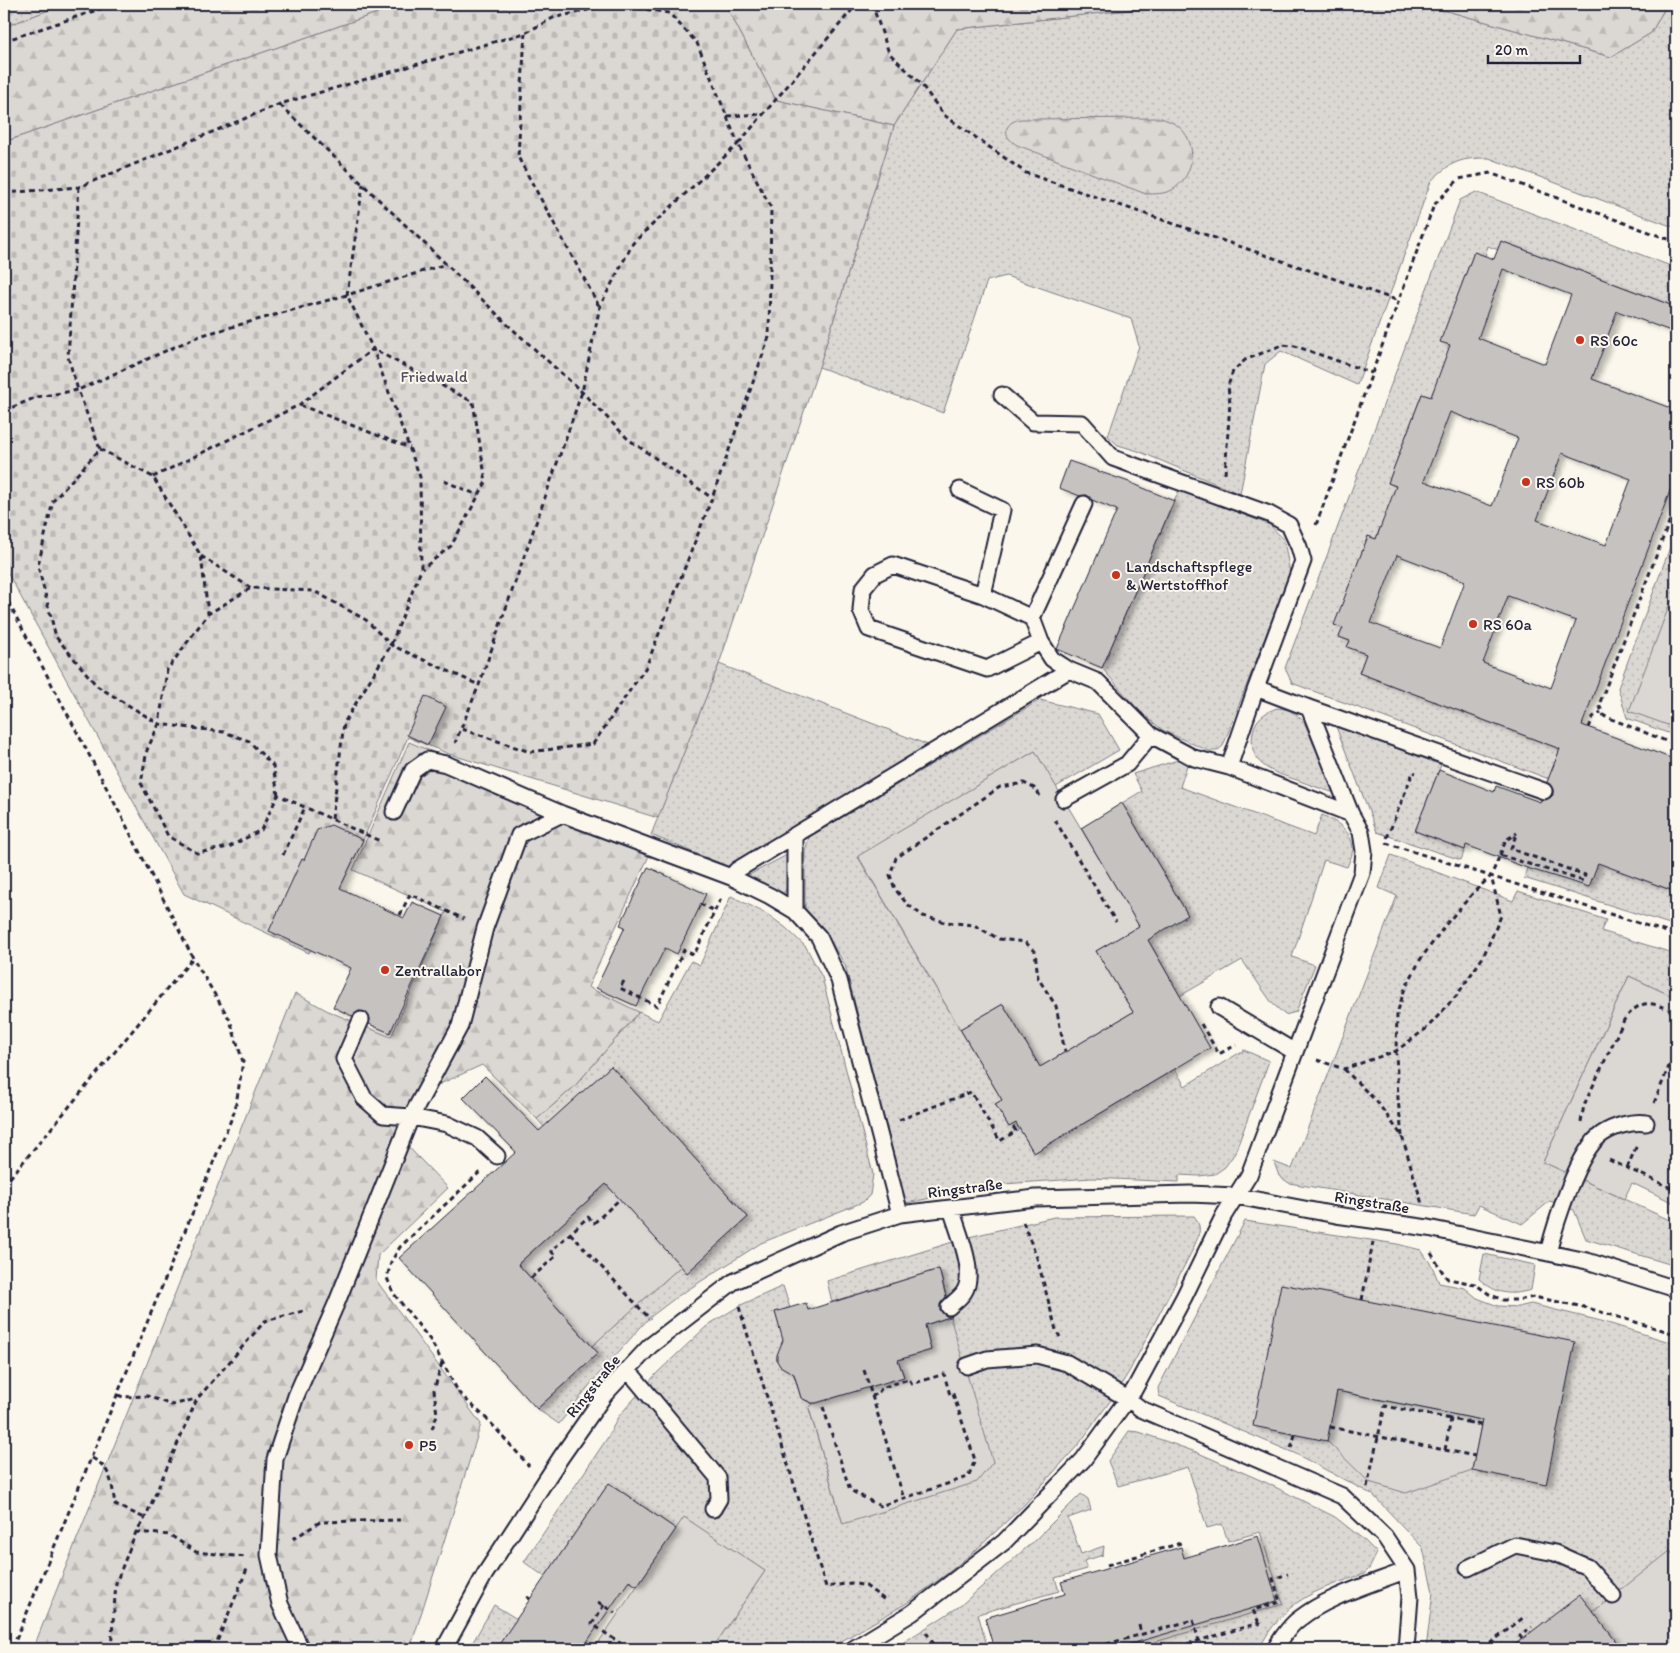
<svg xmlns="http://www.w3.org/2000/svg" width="1680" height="1653" viewBox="0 0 1680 1653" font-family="Itim,sans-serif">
  <defs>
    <pattern id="grass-dots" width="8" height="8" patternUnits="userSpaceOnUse" patternTransform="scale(1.25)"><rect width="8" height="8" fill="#dbd8d3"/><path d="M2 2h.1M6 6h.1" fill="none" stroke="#bcb9b6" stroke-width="1.8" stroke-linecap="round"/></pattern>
    <pattern id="forest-firs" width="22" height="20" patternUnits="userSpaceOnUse" patternTransform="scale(1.25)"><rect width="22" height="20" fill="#dbd8d3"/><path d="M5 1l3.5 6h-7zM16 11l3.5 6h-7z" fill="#bcb9b6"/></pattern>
    <pattern id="cemetery-stones" width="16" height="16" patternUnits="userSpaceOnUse" patternTransform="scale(1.25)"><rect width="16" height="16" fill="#dbd8d3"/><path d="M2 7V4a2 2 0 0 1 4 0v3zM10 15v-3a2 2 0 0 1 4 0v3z" fill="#bcb9b6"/></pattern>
    <filter id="shadow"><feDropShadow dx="5.5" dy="3" stdDeviation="2.5" flood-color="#0004"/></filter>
  </defs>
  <rect width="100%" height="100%" fill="#fbf7ec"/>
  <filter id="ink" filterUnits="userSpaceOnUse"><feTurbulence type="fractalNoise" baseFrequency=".02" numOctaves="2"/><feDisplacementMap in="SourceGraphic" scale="10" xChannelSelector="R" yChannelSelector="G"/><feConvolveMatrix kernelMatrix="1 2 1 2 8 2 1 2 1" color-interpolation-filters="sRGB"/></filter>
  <g filter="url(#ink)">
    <path fill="url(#grass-dots)" stroke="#7e7d87" d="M4 4H65L4 27Z
      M1181 4H1422L1611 57 1651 33 1667 4H1676V228L1489 158C1460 158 1452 161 1431 181L1357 385 1281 351 1265 364 1240 494 1138 451 1118 445 1108 436 1139 346 1131 319 1006 276 987 281 943 413 819 367 894 126 957 29Z
      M1476 192 1676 268V307L1501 241 1498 250 1488 246 1485 256 1474 252 1441 341 1451 346 1431 397 1422 394 1388 483 1397 487 1390 530 1380 527 1376 539 1368 536 1335 625 1343 628 1339 637 1350 641 1347 647 1366 654 1359 673 1560 749 1549 779 1292 683 1285 668 1460 200Z
      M1179 490 1270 525 1284 540 1290 573 1223 746 1217 751H1209L1164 731 1140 712 1102 668Z
      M1676 531V736L1627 718 1618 688Z
      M719 664 928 745 729 867 651 835Z
      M1040 700 1098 714 1119 750 1056 787 1035 751 858 857 1002 1100 995 1104 1009 1127 1016 1123 1034 1153 1175 1069 1185 1086 1244 1050 1269 1061 1235 1153 1225 1167 1215 1174 1199 1176 1179 1175V1182L1092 1178 1003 1184 906 1203 845 965 830 940 805 912V851L809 837Z
      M1277 708C1289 709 1295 712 1304 722L1335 793C1322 789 1310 785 1297 780 1272 772 1247 765 1253 732 1255 719 1265 712 1277 708Z
      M1335 724 1441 765 1415 831 1465 850 1461 860 1377 832Z
      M1178 760 1187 765 1180 787 1314 836 1322 815C1337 822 1351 830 1353 848 1353 854 1349 862 1347 867L1324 860 1292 957 1315 965 1296 1012 1285 1015 1272 1003 1242 960 1180 996 1148 940 1188 915 1122 803 1142 791 1133 774Z
      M1544 842 1676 892V926L1524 878 1527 868Z
      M787 855V887L783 895 747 876Z
      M1391 855 1513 901 1518 891 1606 920 1601 931 1676 954V998L1629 976 1543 1162 1676 1223V1266L1586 1239 1574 1210 1550 1201 1522 1224 1479 1205 1474 1214 1289 1183 1279 1176 1274 1162 1292 1169 1397 896 1379 888Z
      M731 896 767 914 786 928 806 947 822 977 873 1174 870 1195 863 1202 761 1243 678 1296 649 1318 596 1377 559 1424 537 1409 598 1353 592 1346 681 1266 687 1272 748 1217 611 1066 544 1127 537 1119 574 1087 639 1012 658 1021 691 961 700 965Z
      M1194 1216C1204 1229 1198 1237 1192 1251L1130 1370 1116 1393 1079 1444 1025 1504 975 1551 944 1576 907 1603 828 1649H712L765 1571 684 1518 676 1529 609 1483 545 1577 524 1562 608 1437 618 1417 657 1373 708 1325 741 1305 783 1286 790 1308 775 1312 785 1345C779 1350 776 1353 777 1361L792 1369 801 1398 813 1404 809 1409 843 1524 950 1317 952 1316 939 1269 832 1302 827 1281 969 1237 1054 1217Z
      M1245 1221 1397 1244 1421 1250 1432 1266 1439 1283 1465 1288 1477 1298 1498 1306 1518 1307 1531 1304 1601 1321 1676 1344V1649H1426L1433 1592 1423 1548 1373 1495 1294 1453 1159 1396 1158 1388Z
      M1484 1254 1535 1265 1531 1290C1509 1296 1497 1294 1479 1279Z
      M1129 1431 1139 1432 1196 1452 1267 1483 1335 1517 1364 1540 1377 1553 1369 1569 1364 1574C1315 1590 1284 1600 1259 1649H1131L1283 1604 1260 1532 1228 1541 1222 1524 1207 1528 1188 1467 1118 1486 1108 1461Z
      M1081 1494 1088 1499 1091 1510 1068 1518 1081 1554 1104 1546 1103 1555 1084 1561 1087 1569 1055 1578 1059 1591 978 1614 988 1649H897L896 1647 960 1606 1035 1540Z
      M494 1605 517 1619 496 1649H469Z"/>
    <path fill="url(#forest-firs)" stroke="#7e7d87" d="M65 4H403L4 142V27Z
      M725 4H1181L957 29 894 126 776 100Z
      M1422 4H1667L1651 33 1611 57Z
      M1161 118C1169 121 1178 124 1184 132 1198 150 1192 178 1172 190 1164 194 1155 194 1146 194L1017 145C1001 136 1004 122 1021 119Z
      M409 742 654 845 588 987 639 1012 574 1087 537 1119 482 1065 431 1088 395 1133 448 1188 378 1255 376 1280 481 1424 410 1649H33L295 993 330 1012 391 1037 446 912 353 870Z"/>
    <path fill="url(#cemetery-stones)" stroke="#7e7d87" d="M403 4H725L776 100 894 126 819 367 719 664 658 818 449 754 408 737 363 840 309 953 184 894 4 566V142Z"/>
    <path fill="#dbd8d3" stroke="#7e7d87" d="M1671 601 1676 603V728L1629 711Z
      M1035 751 1139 926 1096 951 1133 1012 1040 1067 1003 1004 960 1029 858 856Z
      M1629 976 1676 998V1204L1632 1183 1624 1199 1543 1162Z
      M606 1184 681 1266 592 1346 518 1264Z
      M950 1317 993 1462 977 1482 843 1524 809 1408 813 1404 904 1376 898 1360 931 1350 925 1325Z
      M1337 1391 1482 1420 1472 1470 1406 1493 1369 1482 1327 1441Z
      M684 1517 765 1571 712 1649H594Z
      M1670 1551 1676 1559V1649H1622L1593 1612Z"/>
    <path fill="#c6c2c0" stroke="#22223b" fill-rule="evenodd" filter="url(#shadow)" d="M1501 241 1676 307V333L1617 311 1592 379 1676 410V475L1582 725 1676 760V892L1598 863 1589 887 1527 868 1466 845 1465 850 1415 831 1439 770 1494 792 1496 786 1540 802 1541 800 1550 798 1553 795V789L1547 782 1560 749 1359 673 1366 654 1347 647 1350 641 1339 637 1343 628 1334 625 1368 536 1376 539 1396 486 1388 483 1422 394 1431 397 1450 345 1440 342 1474 252 1494 259ZM1503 269 1571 295 1545 364 1478 338ZM1450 412 1518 438 1492 506 1424 481ZM1562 453 1631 479 1606 545 1537 520ZM1397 555 1465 581 1440 648 1371 623ZM1508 596 1576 621 1551 688 1483 663Z
      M1069 461 1129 482 1174 501 1102 668 1057 649 1117 510 1092 500 1087 495 1080 496 1059 488Z
      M425 696 446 707 428 745 407 735Z
      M1122 803 1188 915 1148 940 1210 1048 1034 1153 1016 1123 1009 1127 995 1104 1002 1100 960 1029 1003 1004 1040 1067 1133 1012 1096 951 1139 926 1081 828Z
      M331 825 363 840 340 888 404 918 412 902 444 916 390 1033 369 1024 370 1018 365 1012 359 1011 352 1016 333 1007 351 968 269 931 302 859 304 860 317 830Z
      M648 867 706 894 677 954 665 948 636 1006 596 988 625 927 620 925Z
      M611 1066 748 1217 687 1273 606 1184 518 1264 598 1353 537 1409 399 1258 516 1152 463 1098 485 1076 539 1131Z
      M939 1269 946 1297 940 1304V1310L946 1316H952L925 1325 931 1350 898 1360 904 1377 816 1403H812L801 1398 794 1374 780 1366 777 1361V1355L783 1340 775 1312 806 1303 808 1310Z
      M1281 1284 1575 1342 1546 1485 1472 1470 1482 1420 1337 1391 1327 1441 1253 1426Z
      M609 1483 676 1529 637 1586 629 1581 582 1649H496Z
      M1258 1536 1277 1601 1114 1649H994L985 1618 1065 1594 1061 1582 1181 1547 1184 1558Z
      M1580 1595 1622 1649H1509Z"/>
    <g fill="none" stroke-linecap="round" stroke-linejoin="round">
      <g stroke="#22223b" stroke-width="19">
        <path id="lane" d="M1002 395 1033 422 1082 423 1113 458 1269 514 1289 525 1299 547 1303 561 1256 688
          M960 490 1002 510 983 595
          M1084 504 1032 618 1041 642 1052 659 1069 670 1098 682 1151 735 1194 758 1229 767
          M1032 618 983 595 893 565 875 574 863 589 861 610 869 629 987 669 1041 642
          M1309 708 1544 791
          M1064 799 1127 764 1151 735
          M394 812 413 770 427 760 446 764 562 814
          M731 877 737 870 1069 670
          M795 911V835
          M1219 1007 1295 1052
          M361 1020 344 1059 364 1098 383 1115 411 1117 447 1124 477 1138 497 1156
          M1548 1253C1555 1225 1578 1150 1602 1134 1614 1126 1632 1121 1646 1123
          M949 1307C954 1302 960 1298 964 1292 977 1272 957 1230 951 1208
          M967 1366 987 1359 1037 1355 1067 1363 1128 1399 1141 1409 1342 1496 1385 1537 1407 1570 1410 1597 1406 1649
          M628 1370 718 1478 719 1499 713 1509
          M1468 1568 1515 1545 1555 1553 1587 1567 1613 1596
          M301 1649 280 1604 269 1555 275 1459 296 1396 337 1302 411 1117 460 1026 485 928 519 835 562 814 731 877 770 896 795 911 819 937 839 980 900 1214
          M444 1649 485 1574 561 1457 605 1394 650 1346 733 1282 841 1233 900 1214 1035 1198 1190 1194 1236 1196 1336 1215 1428 1228 1587 1261 1676 1289
          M853 1649 912 1613 1004 1542 1083 1460 1134 1390 1184 1297 1224 1215 1249 1175 1362 873 1364 851 1361 832 1351 814 1309 708 1256 688 1229 767 1351 814
          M1275 1649C1281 1639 1289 1626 1299 1619 1328 1596 1372 1584 1407 1570"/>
      </g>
      <path stroke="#22223b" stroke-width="3" stroke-dasharray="5 4" stroke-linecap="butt" d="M872 4 889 53 921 84 944 115 1026 173 1399 301
        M525 33 518 157 599 306
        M4 41 115 4
        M280 105 446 264 508 325 582 392 628 439 712 498
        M727 116 763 114
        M79 187 68 357 78 390 199 336 347 295 446 264
        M4 193 79 187 280 104 525 33 553 18 614 4 669 13 697 43 738 144 633 243 600 306 582 392 479 685 455 743
        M300 405 410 448
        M4 409 6 410 37 397 78 390 100 449 53 501 38 566 56 637 97 686 159 724 147 750 141 783 168 836 197 853 229 847 261 830 278 795 380 841
        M100 449 153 477 201 556 208 613
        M1225 474 1230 403 1228 386 1233 371 1245 360 1282 345 1295 346 1372 373
        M153 477 299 405 373 349 473 402 486 482 451 546 422 569
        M444 481 478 495
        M1676 504 1599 705 1604 716 1676 745
        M1316 525 1434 205 1459 179 1490 173 1676 242
        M201 556 251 588
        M4 594 123 819 193 958 230 1020 243 1062 235 1110 12 1649
        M1589 728 1593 717 1601 712
        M462 729 530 752 593 744 646 667 712 498 769 337 771 208 738 144 857 4
        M278 795 273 766 249 741 224 732 159 724 167 670 208 614 251 588 314 591 366 620 391 645 479 685
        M1040 796 1036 789 1024 783 1000 787 896 858 890 875 895 889 907 904 923 916 945 922 974 925 999 939 1025 942 1035 951 1038 978 1056 1006 1065 1052
        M332 819 344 723 391 645 421 570 420 477 373 349 347 295 363 184
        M1055 820 1116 922
        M1387 838 1413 772 1416 773
        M1386 843 1676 935
        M283 855 305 807
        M1500 855 1506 840 1517 833
        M700 904 715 911
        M400 915 410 894 464 919
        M624 981 620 988 657 1006 684 950 694 955 721 898
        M1201 1024 1219 1054 1236 1045
        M1317 1060 1344 1069 1396 1051 1427 1028 1457 995 1483 957 1501 916 1491 876
        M1344 1069 1377 1102 1402 1136 1422 1204
        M1654 1103 1676 1049
        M899 1120 971 1092 1000 1141 1016 1131 1012 1125
        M1581 1122 1584 1105 1624 1020C1642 997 1652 1002 1676 1013
        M1402 1136 1398 1099 1396 1051 1397 1014 1404 991 1420 960 1447 923 1474 892 1491 876 1500 855 1583 881 1585 875 1511 849 1517 832
        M1609 1160 1676 1190
        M1627 1168 1637 1145
        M480 1172 400 1247 391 1262 387 1278 394 1294 431 1341 459 1393 490 1422 529 1466
        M4 1185 193 958
        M1023 1222 1037 1258 1056 1330 1060 1337
        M570 1233 650 1319
        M1431 1253 1445 1276 1448 1279 1475 1284 1489 1294 1503 1300H1518L1534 1297 1584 1307 1676 1334
        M531 1278 556 1256 551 1251 588 1217 594 1223 620 1199
        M1362 1300 1373 1242
        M739 1307 826 1587 851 1583 866 1586 886 1601
        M864 1370 904 1499
        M118 1395 123 1397 147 1396 172 1405 196 1399
        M823 1407 850 1490 880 1506 968 1477 975 1460 953 1394 950 1395 944 1374 912 1384 909 1379 881 1388 878 1394 872 1396
        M1467 1422 1481 1425
        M1330 1427 1475 1456
        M432 1429 437 1415 434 1390 442 1363
        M1291 1448 1295 1435
        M1445 1450 1451 1419 1467 1422V1417
        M92 1458C112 1468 112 1485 115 1505L145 1518
        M1367 1487 1385 1406 1451 1419
        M136 1532 170 1535 196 1552 245 1557
        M293 1539 320 1522 400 1520
        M1107 1565 1181 1543
        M527 1597 530 1599
        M598 1602 615 1613
        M604 1605 592 1624 620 1643 616 1649
        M1259 1623 1253 1610 1280 1602 1273 1579 1288 1574
        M1139 1625 1141 1634
        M926 1632 937 1649
        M1522 1639 1520 1636 1532 1627
        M111 1649 116 1583 136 1532 145 1518 197 1399 265 1321 307 1310
        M214 1649 247 1569
        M1089 1649 1193 1620 1199 1641
        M1170 1649 1259 1623 1262 1626
        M1483 1649 1524 1617"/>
      <use href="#lane" stroke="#fbf7ec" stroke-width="15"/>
    </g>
  </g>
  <g fill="#c8321e" stroke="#fbf7ec" stroke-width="2">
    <circle cx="1580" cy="340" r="5"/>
    <circle cx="1526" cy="482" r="5"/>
    <circle cx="1116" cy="575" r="5"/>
    <circle cx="1473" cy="624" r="5"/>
    <circle cx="385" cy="970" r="5"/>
    <circle cx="409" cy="1445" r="5"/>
  </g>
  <g text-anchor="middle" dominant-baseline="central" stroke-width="4" stroke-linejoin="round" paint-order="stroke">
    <g font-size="16" fill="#22223b" stroke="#fbf7ec" text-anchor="start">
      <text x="1590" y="340">RS 60c</text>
      <text x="1536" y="482">RS 60b</text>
      <text x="1126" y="566">Landschaftspflege<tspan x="1126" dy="18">&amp; Wertstoffhof</tspan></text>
      <text x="1483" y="624">RS 60a</text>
      <text x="395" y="970">Zentrallabor</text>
      <text x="419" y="1445">P5</text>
    </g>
    <g font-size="16" fill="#505061" stroke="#fbf7ec">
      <text x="434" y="376">Friedwald</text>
    </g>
    <g font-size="16" fill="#22223b" stroke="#fbf7ec">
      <text transform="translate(965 1188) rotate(-7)">Ringstraße</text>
      <text transform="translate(1372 1202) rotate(9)">Ringstraße</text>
      <text transform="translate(593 1386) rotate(-51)">Ringstraße</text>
    </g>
  </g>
  <rect width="1680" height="1653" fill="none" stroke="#fbf7ec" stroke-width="20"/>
  <rect x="10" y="10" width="1660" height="1633" fill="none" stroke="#22223b" stroke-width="2" filter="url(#ink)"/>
  <path d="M1488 55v8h92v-8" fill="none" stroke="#22223b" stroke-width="2.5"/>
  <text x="1495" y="55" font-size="15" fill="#22223b" stroke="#fbf7ec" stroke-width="4" paint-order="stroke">20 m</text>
</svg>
